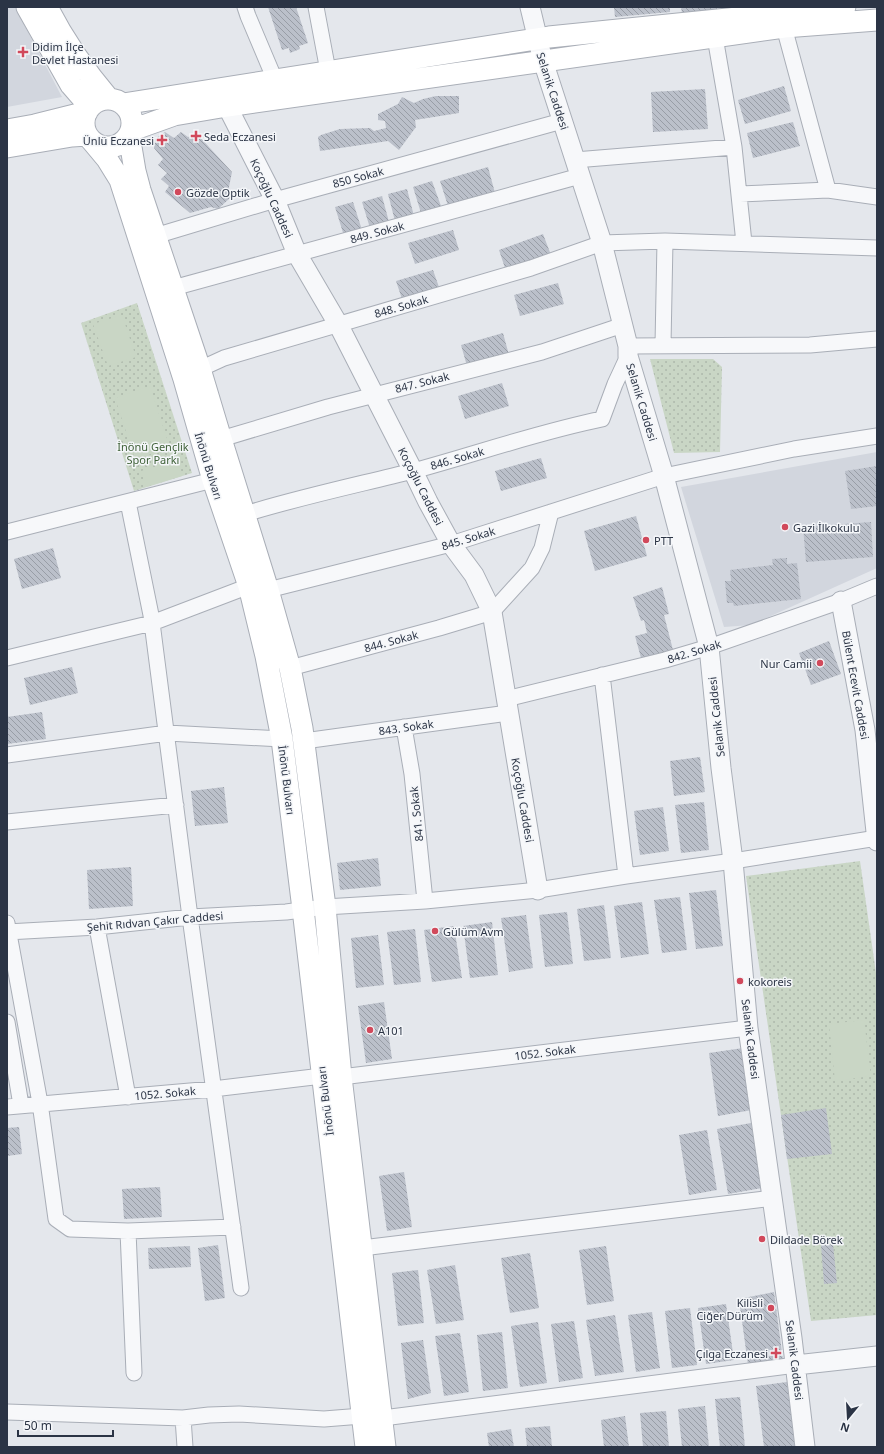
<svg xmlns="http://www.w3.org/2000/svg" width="884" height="1454" viewBox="0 0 884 1454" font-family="'Noto Sans',sans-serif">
  <defs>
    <pattern id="park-dots" width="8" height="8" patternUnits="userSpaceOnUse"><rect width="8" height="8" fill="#c9d6c5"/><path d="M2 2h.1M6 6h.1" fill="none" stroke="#adb8ab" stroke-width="1.8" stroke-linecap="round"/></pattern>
    <pattern id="building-back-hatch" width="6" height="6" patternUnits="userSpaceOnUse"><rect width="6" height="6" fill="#bbc0ca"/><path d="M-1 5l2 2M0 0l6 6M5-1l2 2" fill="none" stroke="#989da6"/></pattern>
  </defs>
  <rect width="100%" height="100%" fill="#e4e7ec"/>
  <path fill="#d2d6de" d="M7 7H15L62 97 7 107Z
    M877 452V568L751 625 724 627 681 487Z"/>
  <path fill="url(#park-dots)" d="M137 303 192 473 134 491 81 323Z
    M650 359H713L722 367 720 452 674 453Z
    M860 861 877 980V1315L811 1321 746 876Z"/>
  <path fill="#c9d6c5" d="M122 315 136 357 108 366 93 324Z
    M150 386 170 448 135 459 115 398Z
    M177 460 182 476 146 487 141 471Z
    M864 1020 871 1076 835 1081 829 1024Z"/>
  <path fill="url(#building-back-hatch)" d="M268 7H296L308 43 299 46 300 49 290 53 289 48 282 50Z
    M614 7H670V12L615 17Z
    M681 7H717V9L682 13Z
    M784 86 791 111 745 124 738 100Z
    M705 89 708 129 653 132 651 92Z
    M436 96H459V113L415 120 416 127 399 150 388 141 320 151 318 137 321 135 340 129 370 128 374 131 386 128 385 121 378 120V114L398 104 402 97 414 103 423 99Z
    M793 122 800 146 753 158 747 133Z
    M165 132 174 138 181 132 188 137 197 134 232 172 229 187 230 198 218 209 211 207 190 213 165 192 169 186 161 179 167 173 158 165 163 159 154 148 155 139Z
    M488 167 495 193 448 206 440 181Z
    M432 181 441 206 421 213 413 187Z
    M407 189 414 216 395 221 388 194Z
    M382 196 389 222 370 228 362 202Z
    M353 202 362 230 344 236 335 207Z
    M453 230 459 250 415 264 408 243Z
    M543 234 551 255 506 271 499 250Z
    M433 270 440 290 403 302 396 281Z
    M558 283 564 304 520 316 514 295Z
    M503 333 509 355 467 366 461 345Z
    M502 383 509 406 465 419 458 396Z
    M541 458 547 478 501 491 495 471Z
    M877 466V506L851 509 845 471Z
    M636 516 647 556 595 571 584 531Z
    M871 522 873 557 806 562 803 527Z
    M53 548 61 578 22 589 14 559Z
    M787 558V564L797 563 801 599 734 606 733 603H727L725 581H731L730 570 773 565 772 559Z
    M662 587 669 614 664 615 673 650 641 658 635 636 647 633 644 620 641 621 633 597Z
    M829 641 841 674 811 685 799 653Z
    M72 667 78 693 30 705 24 678Z
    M42 712 46 739 7 744V717Z
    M700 757 705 792 674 796 670 761Z
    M224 787 228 823 195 826 191 791Z
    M704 802 709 850 681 853 675 805Z
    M663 807 669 851 640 855 634 811Z
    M378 858 381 886 340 890 337 863Z
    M131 867 133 906 89 909 87 870Z
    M716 890 723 946 696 949 689 893Z
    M680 897 687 950 662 953 654 900Z
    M642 902 649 954 621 958 614 906Z
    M604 905 611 958 584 961 577 909Z
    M567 912 573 964 545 967 539 915Z
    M526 915 533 968 509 972 501 918Z
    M492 922 498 975 470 978 463 926Z
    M454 926 462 978 432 982 424 930Z
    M415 929 421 982 394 985 387 932Z
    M378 935 384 985 356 988 351 938Z
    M384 1002 392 1059 366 1063 358 1006Z
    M743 1048 752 1110 718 1116 709 1053Z
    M826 1108 832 1154 787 1159 781 1115Z
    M751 1123 762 1188 728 1194 717 1129Z
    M19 1127 22 1154 7 1156V1128Z
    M707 1130 717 1190 689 1195 679 1135Z
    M404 1172 412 1227 387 1231 379 1176Z
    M160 1187 162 1217 124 1219 122 1189Z
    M833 1244 837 1283 824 1284 821 1245Z
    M218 1245 225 1298 205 1301 198 1248Z
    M190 1246 191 1267 149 1269 148 1248Z
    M606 1246 614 1301 587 1305 579 1250Z
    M530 1253 539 1308 510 1313 501 1258Z
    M455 1265 464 1320 436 1324 427 1270Z
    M418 1270 424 1323 398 1326 392 1273Z
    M774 1292 783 1360 748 1365 739 1299Z
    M726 1304 734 1360 706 1364 698 1308Z
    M690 1308 697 1365 672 1368 665 1311Z
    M652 1312 660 1368 636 1372 628 1315Z
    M615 1315 624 1372 595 1376 586 1320Z
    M574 1321 583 1378 559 1382 551 1324Z
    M538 1322 547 1383 520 1387 511 1326Z
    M502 1332 508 1388 483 1391 477 1335Z
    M460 1333 469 1392 444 1396 435 1336Z
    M423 1340 431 1393 408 1399 401 1343Z
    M787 1382 795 1447H764L756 1386Z
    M740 1397 745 1447H720L715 1399Z
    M705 1406 709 1447H682L678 1409Z
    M666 1411 669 1447H643L640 1413Z
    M625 1416 629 1447H604L601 1420Z
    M550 1426 552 1447H527L525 1428Z
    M511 1429 514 1447H489L487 1433Z"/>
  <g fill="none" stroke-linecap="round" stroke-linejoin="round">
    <g stroke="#a9aeb7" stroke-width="17">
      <path id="minor" d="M245 7 248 16 275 80
        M316 7 328 71
        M784 27 828 190
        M715 37 734 147 744 243
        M575 160 734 147
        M740 194 828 190 877 197
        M155 236 275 200 562 121
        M173 288 580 176
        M663 345 665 241
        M628 346 810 345 877 339
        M200 369 224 358 531 268 602 243 665 241 877 248
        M221 439 328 407 542 352 623 325
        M128 502 151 615 190 917 241 1288
        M245 514C300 497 357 485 413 471 476 454 538 432 602 419L615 384 628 356
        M7 532 213 480
        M268 590 451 544 664 476 794 449 877 436
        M7 658 152 623 249 586
        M290 668 439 628 492 612 532 568 542 548 551 512
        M602 675 626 876
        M506 699 665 660 709 647 841 601 877 586
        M404 727 412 774 425 901
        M304 741 508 713
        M7 755 167 733 282 739
        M7 822 176 805
        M7 923 40 1103 56 1219 70 1229 128 1231 233 1227
        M97 927 128 1097
        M7 932 97 927 190 917 286 912 325 907 425 901 538 890 626 876 733 861 877 838
        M7 1022 21 1105
        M341 1077 748 1028
        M7 1107 213 1089 322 1076
        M128 1231 134 1373
        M362 1248 773 1198
        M7 1412 183 1418 209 1415 239 1414 324 1419 362 1416
        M183 1418 185 1447
        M383 1418 796 1365"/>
    </g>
    <g stroke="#a9aeb7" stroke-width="21">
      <path id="tertiary" d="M530 7 543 61 602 243 628 346V356L664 476 709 647 721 768 733 861 748 1028 792 1338 805 1447
        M227 106 275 200 297 254 338 324 413 471 428 502 451 544 474 575 492 612 538 890
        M841 601 865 730 877 841
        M796 1365 877 1356"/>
    </g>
    <g stroke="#a9aeb7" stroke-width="23">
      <path id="secondary" d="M27 7 71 85 90 107
        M47 7C64 40 85 71 109 99
        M84 123a24 24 0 1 1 48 0a24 24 0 1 1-48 0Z
        M123 104 549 37 845 7
        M7 130 35 125 87 112
        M132 130 174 115 227 106 784 27 877 20
        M129 135 135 171 140 190 200 369 221 439 268 590 290 668 302 728 325 907 341 1077 385 1447
        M92 141 107 159 120 180 184 379 213 480 249 586 266 656 282 739 303 909 366 1447
        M7 147 72 136 87 135"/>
    </g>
    <use href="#minor" stroke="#f7f8fa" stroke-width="15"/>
    <use href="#tertiary" stroke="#f7f8fa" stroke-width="19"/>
    <use href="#secondary" stroke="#fff" stroke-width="21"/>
  </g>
  <g fill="#d1495b" stroke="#f4f6f9" stroke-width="1.5">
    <path d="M21 46h4v4h4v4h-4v4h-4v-4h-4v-4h4z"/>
    <path d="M194 130h4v4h4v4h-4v4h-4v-4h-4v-4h4z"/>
    <path d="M160 134h4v4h4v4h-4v4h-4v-4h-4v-4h4z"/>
    <circle cx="178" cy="192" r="4"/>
    <circle cx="785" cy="527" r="4"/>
    <circle cx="646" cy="540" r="4"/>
    <circle cx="820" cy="663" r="4"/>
    <circle cx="435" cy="931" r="4"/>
    <circle cx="740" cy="981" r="4"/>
    <circle cx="370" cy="1030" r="4"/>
    <circle cx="762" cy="1239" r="4"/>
    <circle cx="771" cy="1308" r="4"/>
    <path d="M774 1347h4v4h4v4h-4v4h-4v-4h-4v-4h4z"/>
  </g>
  <g text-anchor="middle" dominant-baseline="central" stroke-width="3" stroke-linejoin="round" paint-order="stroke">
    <g font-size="11" fill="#2b3445" stroke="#f4f6f9" text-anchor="start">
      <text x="32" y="46">Didim İlçe<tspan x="32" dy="13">Devlet Hastanesi</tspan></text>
      <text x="204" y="136">Seda Eczanesi</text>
      <text x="154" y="140" text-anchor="end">Ünlü Eczanesi</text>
      <text x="186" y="192">Gözde Optik</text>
      <text x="793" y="527">Gazi İlkokulu</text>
      <text x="654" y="540">PTT</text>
      <text x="812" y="663" text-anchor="end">Nur Camii</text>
      <text x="443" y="931">Gülüm Avm</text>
      <text x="748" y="981">kokoreis</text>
      <text x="378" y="1030">A101</text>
      <text x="770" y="1239">Dildade Börek</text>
      <text x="763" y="1302" text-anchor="end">Kilisli<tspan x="763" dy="13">Ciğer Dürüm</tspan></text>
      <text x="768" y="1353" text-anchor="end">Çılga Eczanesi</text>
    </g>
    <g font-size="11" fill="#2b3445" stroke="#f4f6f9">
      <text transform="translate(553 91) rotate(72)">Selanik Caddesi</text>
      <text transform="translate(358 177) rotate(-15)">850 Sokak</text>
      <text transform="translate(272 198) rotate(65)">Koçoğlu Caddesi</text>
      <text transform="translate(377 232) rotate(-15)">849. Sokak</text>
      <text transform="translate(401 306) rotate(-16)">848. Sokak</text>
      <text transform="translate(422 382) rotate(-14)">847. Sokak</text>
      <text transform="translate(642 402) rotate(73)">Selanik Caddesi</text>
      <text transform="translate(457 458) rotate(-16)">846. Sokak</text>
      <text transform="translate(209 466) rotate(73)">İnönü Bulvarı</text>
      <text transform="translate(421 486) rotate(63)">Koçoğlu Caddesi</text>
      <text transform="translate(468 538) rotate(-17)">845. Sokak</text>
      <text transform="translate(391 641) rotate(-15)">844. Sokak</text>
      <text transform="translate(694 651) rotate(-17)">842. Sokak</text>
      <text transform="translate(856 685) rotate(80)">Bülent Ecevit Caddesi</text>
      <text transform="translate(716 717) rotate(-96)">Selanik Caddesi</text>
      <text transform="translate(406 727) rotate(-8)">843. Sokak</text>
      <text transform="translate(287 780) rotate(83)">İnönü Bulvarı</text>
      <text transform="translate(523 800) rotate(80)">Koçoğlu Caddesi</text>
      <text transform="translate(416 814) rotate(-96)">841. Sokak</text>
      <text transform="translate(155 921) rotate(-5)">Şehit Rıdvan Çakır Caddesi</text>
      <text transform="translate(751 1039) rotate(83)">Selanik Caddesi</text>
      <text transform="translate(545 1052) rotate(-7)">1052. Sokak</text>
      <text transform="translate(165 1093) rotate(-5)">1052. Sokak</text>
      <text transform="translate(325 1101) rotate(-97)">İnönü Bulvarı</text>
      <text transform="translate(795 1360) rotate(83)">Selanik Caddesi</text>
    </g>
    <g font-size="11" fill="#3f6138" stroke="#f4f6f9">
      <text x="153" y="446">İnönü Gençlik<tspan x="153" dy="13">Spor Parkı</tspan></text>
    </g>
  </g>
  <rect width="884" height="1454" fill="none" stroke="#2b3445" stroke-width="16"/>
  <g transform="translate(848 1418) rotate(198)" stroke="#f4f6f9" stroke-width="3" paint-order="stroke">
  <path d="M0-3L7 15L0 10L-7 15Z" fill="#2b3445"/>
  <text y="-6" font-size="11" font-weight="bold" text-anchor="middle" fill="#2b3445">N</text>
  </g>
  <path d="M18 1430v6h95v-6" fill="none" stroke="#2b3445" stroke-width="2"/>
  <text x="24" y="1430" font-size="12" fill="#2b3445" stroke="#f4f6f9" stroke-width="3" paint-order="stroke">50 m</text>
</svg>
